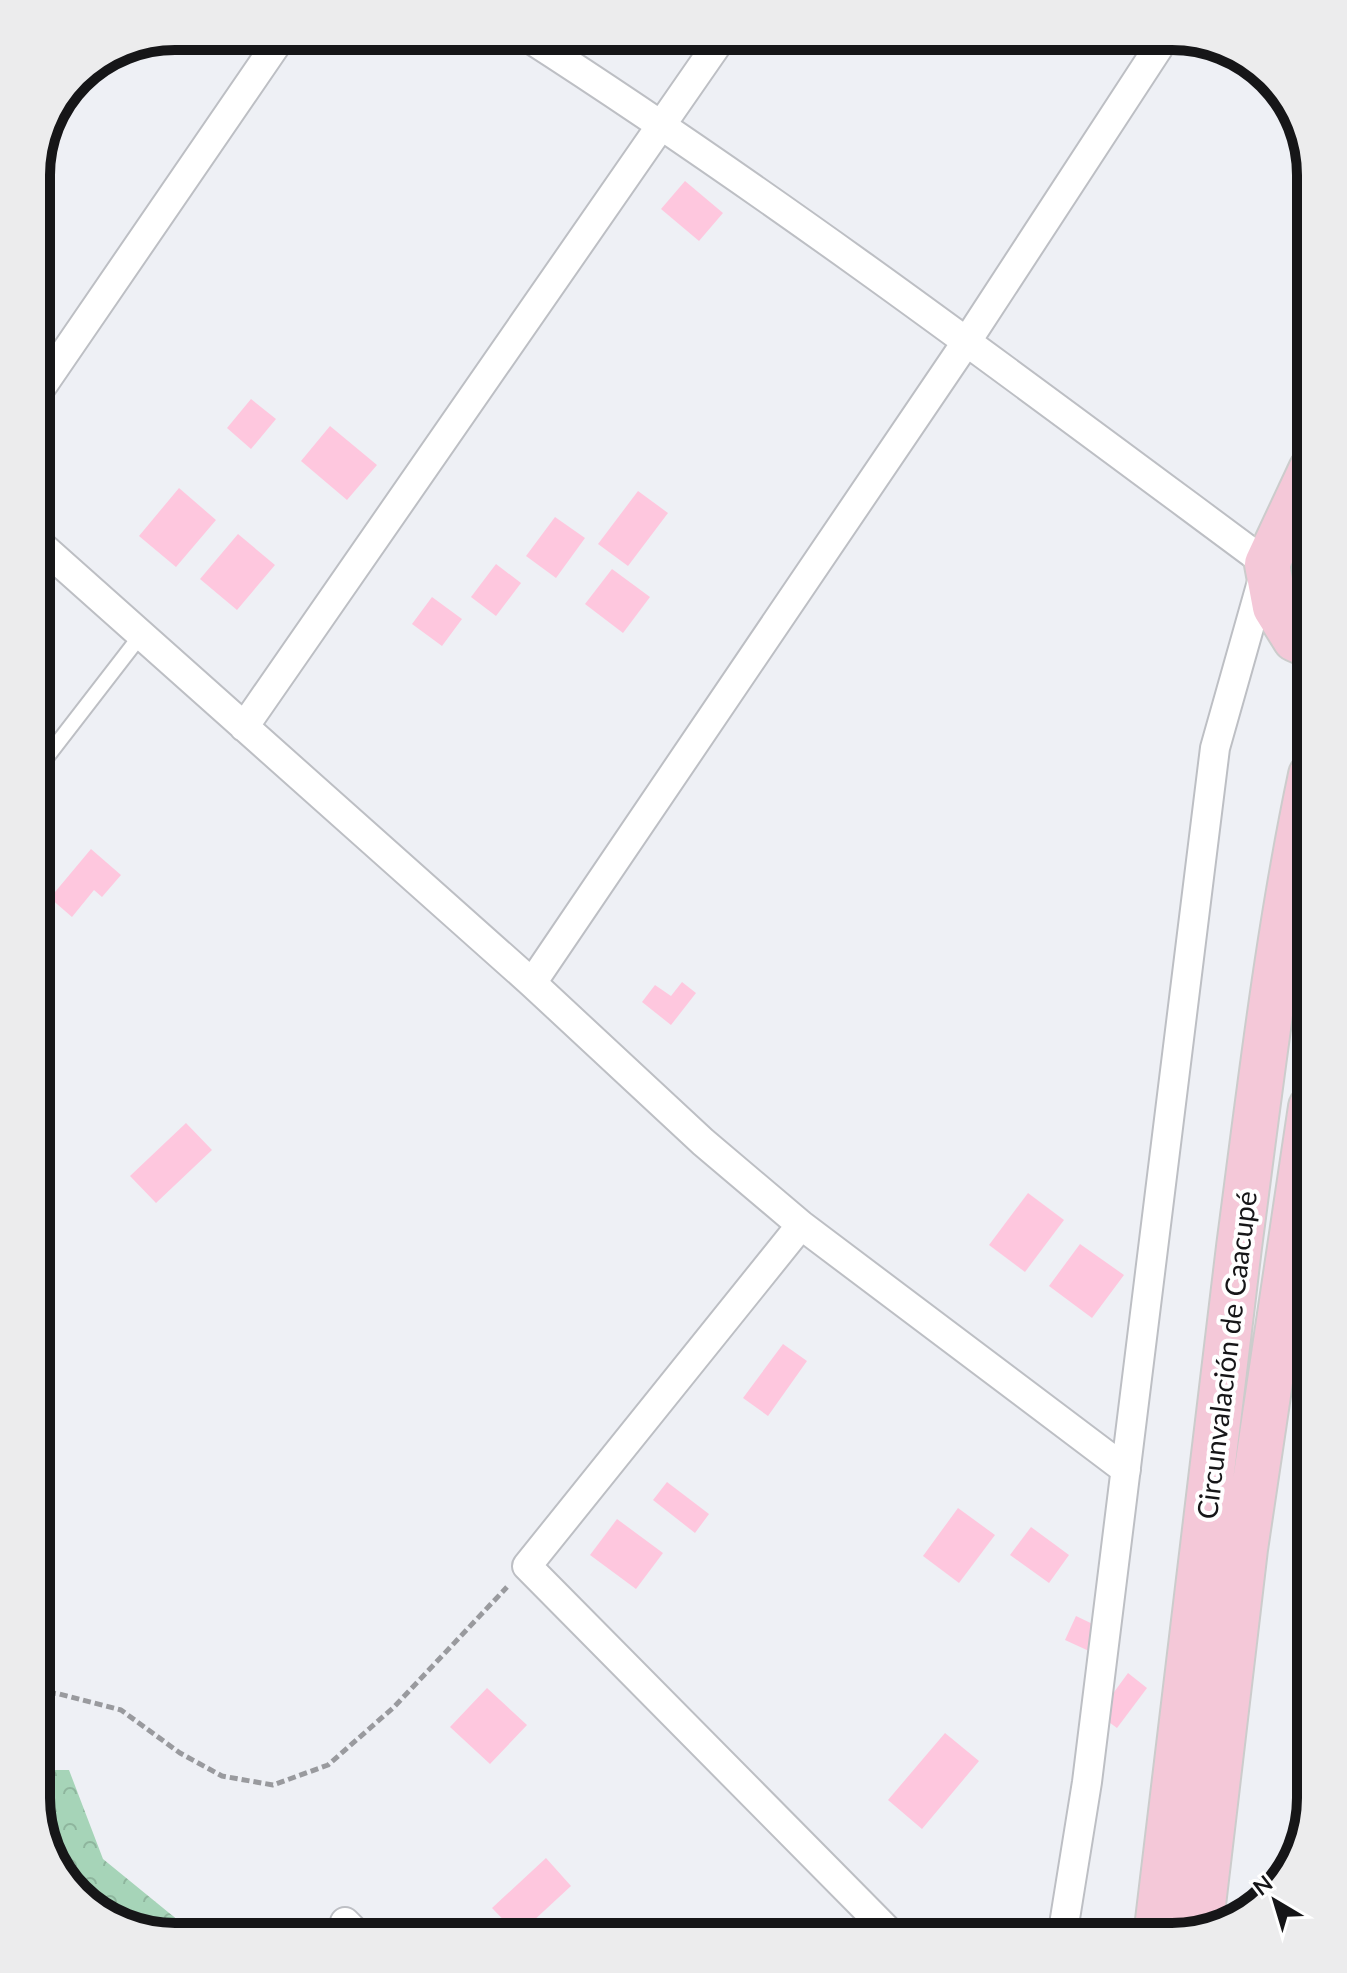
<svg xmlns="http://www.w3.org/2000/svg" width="1347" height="1973" viewBox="0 0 1347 1973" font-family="Lato,sans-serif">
  <defs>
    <pattern id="forest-crowns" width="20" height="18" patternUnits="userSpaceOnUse" patternTransform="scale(2)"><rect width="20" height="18" fill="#a6d4b8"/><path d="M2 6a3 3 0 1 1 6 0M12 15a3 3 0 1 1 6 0" fill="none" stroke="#8eb59d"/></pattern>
  </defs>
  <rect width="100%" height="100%" fill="#eef0f5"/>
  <path fill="url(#forest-crowns)" d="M46 1770H69L103 1859 190 1930 234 1934 272 1921 290 1937H166L98 1914 54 1867 36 1798Z"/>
  <path fill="#fec7de" d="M685 181 723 213 699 241 661 209Z
    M251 399 276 419 251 449 227 428Z
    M330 426 377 465 347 500 301 461Z
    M179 488 216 520 176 567 139 536Z
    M638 491 668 513 628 566 598 544Z
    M555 517 585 538 556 578 526 556Z
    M238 534 275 565 237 610 200 579Z
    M496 564 521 583 496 616 471 597Z
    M612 569 650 597 623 633 585 604Z
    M432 597 462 619 442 646 412 624Z
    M91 849 121 875 102 897 94 890 72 917 50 898Z
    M682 982 696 993 671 1025 642 1002 655 985 671 996Z
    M186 1123 212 1150 156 1203 130 1176Z
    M1028 1193 1064 1220 1025 1272 989 1245Z
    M1080 1244 1124 1275 1092 1318 1049 1286Z
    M783 1344 807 1361 768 1416 743 1398Z
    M667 1482 709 1514 695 1533 653 1500Z
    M958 1508 995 1535 959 1583 923 1556Z
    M617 1519 663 1553 636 1589 590 1555Z
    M1031 1527 1069 1555 1049 1583 1010 1555Z
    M1076 1616 1101 1628 1089 1651 1065 1640Z
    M1128 1673 1147 1688 1117 1728 1098 1714Z
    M487 1688 527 1725 490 1764 450 1727Z
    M945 1733 979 1761 922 1829 888 1800Z
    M546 1858 571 1886 518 1935 492 1908Z"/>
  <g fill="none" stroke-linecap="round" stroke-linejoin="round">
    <g stroke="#bdbfc4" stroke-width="18">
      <path id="service" d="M36 771 141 635"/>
    </g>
    <g stroke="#bdbfc4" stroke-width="32">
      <path id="minor" d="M526 36C781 200 1023 383 1267 564L1215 748 1087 1782 1062 1937
        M36 395 282 36
        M36 541 532 983 703 1142 801 1225 1126 1470
        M244 727 723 36
        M532 983 967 341 1166 36
        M801 1225 527 1566 894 1937
        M345 1922 360 1937"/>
    </g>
    <g stroke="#ccc" stroke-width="48">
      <path id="trunk" d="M1311 646 1295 639 1275 607 1267 564 1311 470
        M1200 1930 1245 1549 1311 1107
        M1156 1937C1183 1707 1210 1477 1239 1247 1260 1089 1278 931 1311 775"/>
    </g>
    <path stroke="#999a9e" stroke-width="5" stroke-dasharray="8 4" stroke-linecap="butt" d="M36 1691 59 1694 121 1710 180 1753 222 1776 273 1785 328 1765 394 1707 507 1587"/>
    <use href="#service" stroke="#fff" stroke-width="14"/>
    <use href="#minor" stroke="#fff" stroke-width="28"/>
    <use href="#trunk" stroke="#f4c8d8" stroke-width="44"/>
  </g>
  <g text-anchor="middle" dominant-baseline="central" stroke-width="8" stroke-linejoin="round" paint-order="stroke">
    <g font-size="28" fill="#161618" stroke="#fff">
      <text transform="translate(1226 1355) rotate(-83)">Circunvalación de Caacupé</text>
    </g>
  </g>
  <path d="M0 0H1347V1973H0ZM175 50H1172A125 125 0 0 1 1297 175V1798A125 125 0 0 1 1172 1923H175A125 125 0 0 1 50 1798V175A125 125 0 0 1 175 50Z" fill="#ececed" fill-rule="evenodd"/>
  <path fill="none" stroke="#161618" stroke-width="10" d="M175 50H1172A125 125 0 0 1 1297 175V1798A125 125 0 0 1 1172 1923H175A125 125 0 0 1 50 1798V175A125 125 0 0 1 175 50Z"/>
  <g transform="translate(1275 1901) rotate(322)" stroke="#ffffff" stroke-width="6" paint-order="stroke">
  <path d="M0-6L14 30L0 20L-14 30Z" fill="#161618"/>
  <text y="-12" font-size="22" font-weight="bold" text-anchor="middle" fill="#161618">N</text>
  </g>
</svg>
